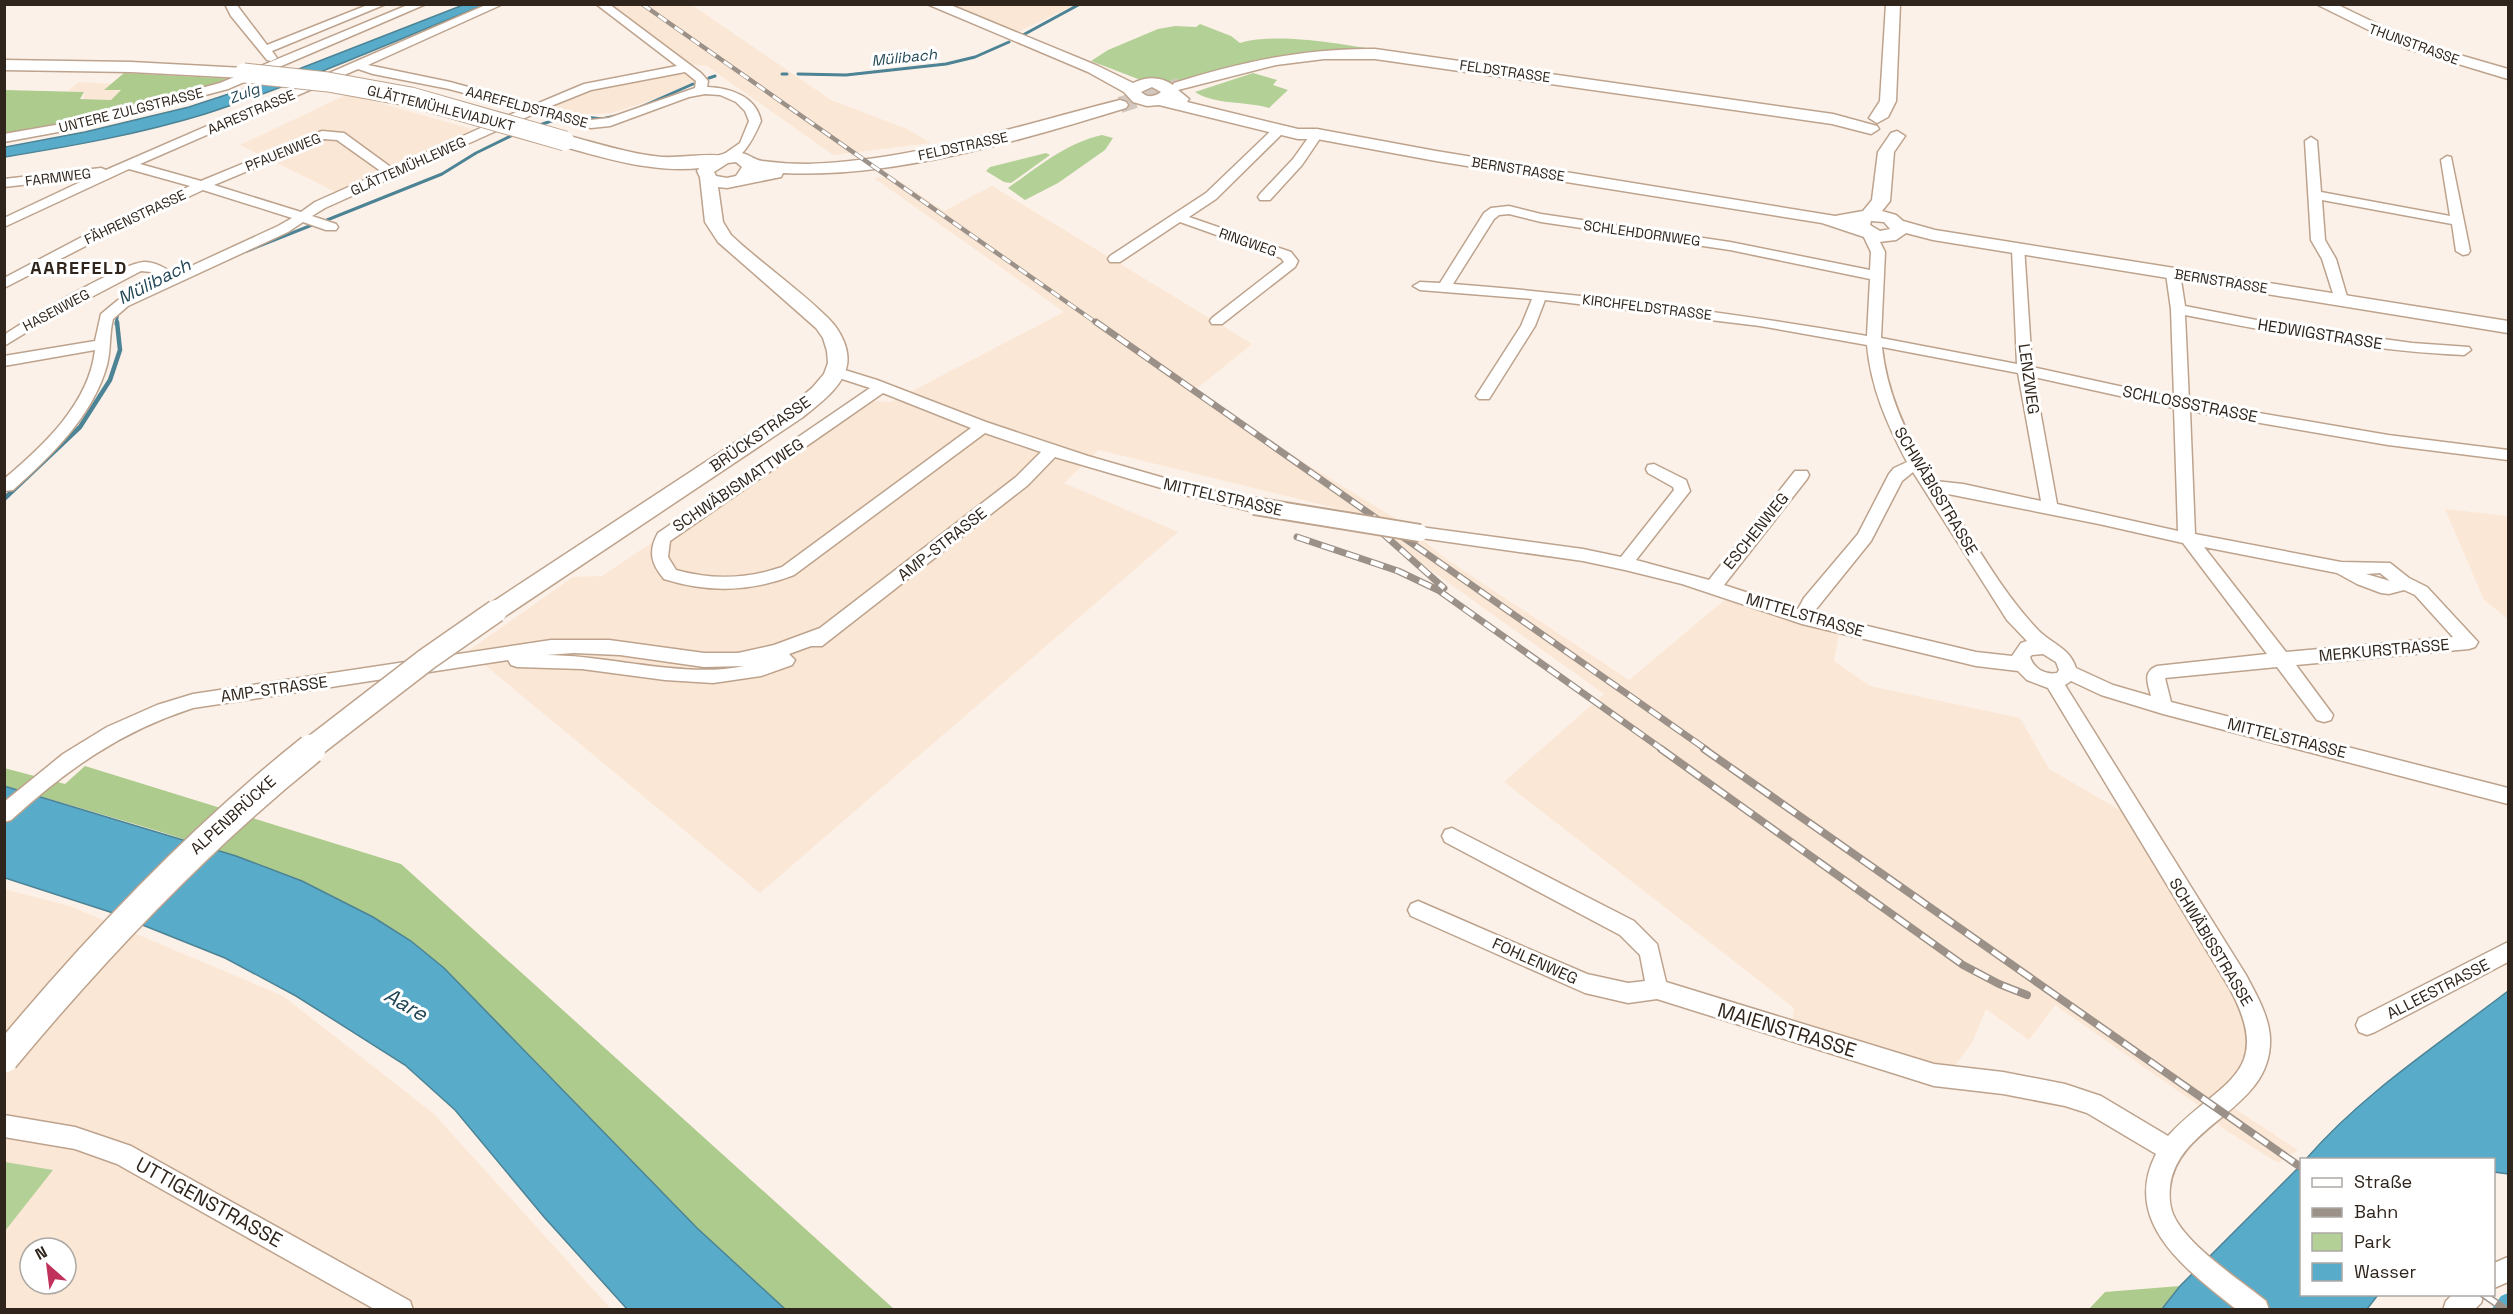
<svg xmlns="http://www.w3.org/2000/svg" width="2513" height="1314" viewBox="0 0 2513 1314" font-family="'Space Grotesk',sans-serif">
  <rect width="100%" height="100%" fill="#fcf1e8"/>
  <path fill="#fbe7d5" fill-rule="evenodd" d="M598 5H692L831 100 907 129 931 143 833 155 707 66 682 64Z
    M948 5H1075L1016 33Z
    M686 70 694 82 652 100 612 113 562 115 544 107 571 94Z
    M79 82 116 84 110 90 122 91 111 100 83 99 85 92 68 91Z
    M348 94 394 107 482 132 342 195 240 145Z
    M892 176 944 211 992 186 1252 344 1196 389 1305 463 1401 522 1446 559 1629 680 1728 597 1840 627 1834 661 1870 686 2020 718 2049 769 2137 820 2238 982 2257 1056 2214 1095 2298 1150 2278 1163 2221 1127 2201 1107 2055 1005 2029 1040 1986 1009 1972 1043 1946 1077 1791 1032 1794 1008 1504 782 1604 694 1348 511 1099 450 1064 483 1178 532 760 893 468 651 573 577 602 576 854 407 870 401 891 402 1064 312 874 178Z
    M2445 509 2508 516V619L2484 600Z
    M4 889 70 906 283 996 433 1113 611 1309H5ZM30 1248H66V1284H30Z"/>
  <path fill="#b3d096" d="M1200 24 1231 36 1240 43C1276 32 1341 44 1378 50L1324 51 1275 57 1237 65 1174 84 1156 79H1138L1091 61 1108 50 1158 29 1175 26 1196 27Z
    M1253 73 1277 80 1273 85 1288 90 1269 108C1246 101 1215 105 1195 92Z
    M1102 135 1113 138 1105 150 1058 183 1025 200 1008 188C1038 167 1066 143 1102 135Z
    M1046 153 1050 155 1011 183 1004 182 986 171 990 167Z
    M5 1162 53 1170 5 1231 4 1162Z"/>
  <path fill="#accb8c" d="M124 73 235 79 89 119 5 135 4 90 84 92 80 99 111 100 121 90H104Z
    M85 766 401 864 894 1309H785L697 1228 411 941C288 861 144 828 5 786L4 768 65 784Z
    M2180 1286 2161 1309H2089L2105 1292Z"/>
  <path fill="#58abc9" stroke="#4c8395" stroke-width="1.5" d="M463 5H484C392 42 300 83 205 114 140 134 72 146 5 157V147L85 132 189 107 268 81Z
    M4 786 236 856 302 881 373 917 411 941 444 968 697 1228 785 1309H627L544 1217 455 1110 405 1065 296 996 225 958 110 912 5 878Z
    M2508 991V1174L2494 1172V1160L2306 1159C2363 1093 2439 1044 2508 991Z
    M2301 1165 2302 1294 2378 1295 2367 1309 2161 1310 2180 1286Z"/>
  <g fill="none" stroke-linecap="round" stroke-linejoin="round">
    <path stroke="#4c8395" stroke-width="3" d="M1023 35 1080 4
      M782 74H787
      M798 74 846 75 946 64 975 57 1009 42
      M709 78 715 76
      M634 110 693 84
      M576 116 602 119 615 116
      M537 126 554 120
      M327 220 442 174 476 153 515 134
      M247 251 312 225
      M116 324 118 312"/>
    <path stroke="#4c8395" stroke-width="4.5" d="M4 499 80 427 110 380 120 350 117 322"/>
    <path fill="#58abc9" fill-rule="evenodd" d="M2508 1293V1310H2491L2501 1296Z"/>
    <path stroke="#d3c8bf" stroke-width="16" stroke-dasharray="16 8" stroke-linecap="butt" d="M1120 105 1180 86"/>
    <g stroke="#bda38d" stroke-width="3">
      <path id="minor" d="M225 4H236L267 45 370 4H386L272 51 277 58 271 61 267 60 231 16Z
        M410 4H426L228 89 85 127 4 142V134L84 120 220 83Z
        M488 4H503L368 65 450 82 534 105 584 84 677 66 596 4H609L701 73 708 81 707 87C730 88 756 96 761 121 754 137 741 166 719 162L717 159 740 143 749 121 745 111 736 102 720 95 705 94 689 97 610 126 591 128 536 113 325 208 312 216 336 224 338 227 336 230H326L303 222 288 232 128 306 113 319C109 334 111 350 107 365 93 416 51 456 13 490L4 491V479C43 446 89 404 95 350L4 366V356L95 341 101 314 118 300 163 279 151 272 141 271 40 324 4 346V335C28 319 121 263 144 262 156 262 165 268 174 274L278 226 292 218 203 190 107 235 4 288V278L97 229 190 186 129 169 4 227V218L91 177 4 187V179L101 168 106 170ZM358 69 373 74 449 89 523 109 392 168 344 133 322 131 201 181 140 164ZM685 72 696 81 695 88 609 118 591 120 546 108 591 90ZM324 139 337 140 382 172 315 202 301 212 214 185Z
        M1279 126 1283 127V133L1216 199 1189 217 1291 252 1298 261 1295 267 1222 324H1212L1210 321 1212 318 1284 262 1281 258 1180 222 1120 262H1110L1108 259 1110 256 1206 193 1275 127Z
        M1317 130 1323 134 1302 165 1270 200H1260L1258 197 1260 194 1293 159 1313 131Z
        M2311 137 2317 141 2321 192 2450 216 2441 160 2447 156 2451 157 2470 251 2468 254 2463 255 2456 251 2452 224 2322 200 2325 240 2336 259 2348 300 2341 304 2336 303 2322 259 2311 240 2305 141Z
        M1509 206 1541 214 1730 242 1870 270 1871 252 1862 233 1869 229 1874 230 1885 252 1881 338 2017 364 2012 249 2019 245 2024 246 2032 367 2174 398 2171 309 2166 274 2173 270 2180 274 2185 306 2282 325 2412 343 2469 347 2471 350 2464 355C2370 351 2278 333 2185 315L2189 401 2388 435 2508 450V460L2388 445 2190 411 2195 534 2341 562 2390 563 2409 578 2427 587 2478 642 2475 647 2469 649 2296 665 2333 715 2331 720 2324 722 2317 720 2277 667 2165 678 2171 702 2508 788V804L2163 714 2101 695 2071 681 2065 685 2246 975C2256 994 2269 1016 2270 1038 2273 1110 2177 1123 2170 1187 2169 1196 2170 1207 2173 1214 2186 1245 2240 1280 2266 1301L2269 1310H2237C2190 1272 2120 1224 2156 1154L2087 1113 2065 1106 2003 1094 1934 1086 1657 999 1628 1003 1585 993 1411 916 1408 910 1411 904 1418 901 1587 974 1628 983 1645 981 1640 955 1620 935 1445 842 1442 836 1445 830 1452 828 1634 921 1657 944 1666 982 1934 1064 2003 1072 2065 1084 2101 1096 2168 1136C2217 1082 2277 1076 2230 989L2048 688 2027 680 2018 671 1976 666 1802 624 1682 584 1625 570 1583 561 1414 537 1412 533 1414 529 1420 527 1583 549 1621 557 1674 490 1673 487 1648 473 1646 469 1648 465 1654 464 1686 480 1690 491 1636 560 1709 580 1795 471H1807L1809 475 1807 479 1724 585 1798 609 1804 598 1858 534 1889 474 1894 468 1907 462C1887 424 1871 388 1867 345L1760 326 1545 300 1535 326 1489 399H1479L1476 396 1521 326 1532 299 1420 290 1413 286 1420 282 1440 283 1484 213 1491 208ZM1509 214 1541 222 1730 250 1870 279 1867 336C1729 312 1592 295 1453 284L1494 219 1499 215ZM1882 347 2018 373 2041 501 1963 484 1935 481C1909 441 1887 396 1882 347ZM2034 377 2174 408 2178 531 2057 504ZM1913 472 2007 620 2027 641 2021 643 2012 656 1976 652 1813 613 1871 541 1902 481ZM1943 493 2099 524 2183 543 2267 654 2157 666C2142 672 2148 684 2151 696L2113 685 2076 668C2069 647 2053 645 2038 630 2000 590 1973 539 1943 493ZM2204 547 2337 573 2357 584 2381 593 2389 594 2404 590 2415 595 2453 637 2286 652ZM2380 573 2390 581 2366 574ZM2043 654 2056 662 2059 670 2057 673C2045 675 2034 669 2030 657L2032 655Z
        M835 367 877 380 986 422 1088 456 1185 484 1260 502 1262 506 1260 510 1254 512 1185 495 1055 457 1028 485 822 646H811L789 654 795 660 792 665 761 676 713 683 665 680 582 669 517 667 511 665 508 660 193 708C119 732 68 769 11 820L4 822V802L63 754 107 727 157 705 193 694 551 640H609L704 653H738L774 645 820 628 1016 477 1041 452 985 433 794 575C750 592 709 593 664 579 651 564 648 551 658 533L870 388 830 375 828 372ZM883 393 971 428 782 567C747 579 711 580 676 570L668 557 670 541ZM574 653 620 655 704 667 744 666C685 679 608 655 546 655Z
        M2508 942V962L2375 1032 2367 1035 2359 1032 2356 1025 2359 1018Z
        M4 1115 75 1127 131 1146 410 1301 413 1310H376L117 1164 75 1149 4 1137Z
        M2508 1257V1282L2494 1288V1263Z
        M2453 1294H2484L2481 1303 2474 1310H2443L2446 1301Z"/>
    </g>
    <g stroke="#bda38d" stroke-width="3">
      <path id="major" d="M927 4H948L1098 66 1133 83C1146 77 1160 76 1173 85L1174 83C1241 62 1305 48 1375 49L1833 114 1877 126 1879 129 1871 134 1832 124 1375 59H1324L1276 65 1178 90 1189 99 1187 102 1298 129H1317L1436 151 1835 216 1863 211 1872 200 1878 152 1891 133 1897 131 1905 136 1894 152 1890 201 1882 211 1896 215 1903 221 1935 230 2508 321V333L1933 240 1906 233 1896 240 1879 242 1822 223 1436 161 1317 139H1298L1159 105 1147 106 1133 102 1124 92 1088 72ZM1152 87 1161 92C1155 97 1147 98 1141 92ZM1871 221 1884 222 1890 229 1880 231 1870 225Z
        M1886 4H1900L1896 101 1888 117 1877 123 1869 118 1880 101Z
        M2316 4H2336L2415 42 2508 69V79L2405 48Z
        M1120 100 1126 102 1128 105 1126 108C1021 140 893 179 783 173L781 177 727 188 718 187 723 222 731 235C762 264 799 289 829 319 840 330 850 349 847 365 843 387 820 403 803 417L504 617 496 620 488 617 484 611 488 605 789 407 812 388 824 374 828 363 827 351 823 338 816 328 718 242 705 222 700 177 697 171C707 157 728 149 745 154 751 156 755 160 762 161 777 163 792 164 807 164 915 161 1016 126 1120 100ZM736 162 742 167 736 176 727 178 716 176 714 172 728 163Z"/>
    </g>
    <g stroke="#bda38d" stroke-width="3">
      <path id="highway" d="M4 60 131 62 244 68 250 69 253 73 250 77 244 78 131 72 4 70Z
        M565 135C597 143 629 154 662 157 680 158 709 153 723 156L725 160 723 164C668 178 611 160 558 145L556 141 558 137Z"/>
    </g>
    <use href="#minor" fill="#fff" fill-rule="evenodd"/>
    <use href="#major" fill="#fff" fill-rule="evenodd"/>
    <use href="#highway" fill="#fff" fill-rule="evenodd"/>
    <g stroke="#9c9188" stroke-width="4.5">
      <path id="rail-far2" d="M642 4 1098 324"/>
    </g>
    <g stroke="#9c9188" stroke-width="7">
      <path id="rail-far1" d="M1096 322 1707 750
        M1381 532 1444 588
        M1297 537 1398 571 1438 590 1663 750"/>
    </g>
    <g stroke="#9c9188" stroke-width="8">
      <path id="rail" d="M1661 749 1963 965 1999 984 2027 995
        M1704 749 2302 1168
        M2483 1294 2506 1310"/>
    </g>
    <use href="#rail-far2" stroke="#fff" stroke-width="3" stroke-dasharray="10" stroke-linecap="butt"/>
    <use href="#rail-far1" stroke="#fff" stroke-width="4.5" stroke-dasharray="13" stroke-linecap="butt"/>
    <use href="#rail" stroke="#fff" stroke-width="5" stroke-dasharray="16" stroke-linecap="butt"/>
    <g stroke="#bda38d" stroke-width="20" stroke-linecap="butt">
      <path id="minor-bridge" d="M1254 506 1420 533"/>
    </g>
    <g stroke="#bda38d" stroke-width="25" stroke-linecap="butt">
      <path id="major-bridge-far1" d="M309 750 427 659 496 611"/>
    </g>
    <g stroke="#bda38d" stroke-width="32" stroke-linecap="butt">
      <path id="major-bridge" d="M4 1058C97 946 197 840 311 749"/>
    </g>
    <g stroke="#bda38d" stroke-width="21" stroke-linecap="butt">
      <path id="highway-bridge" d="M244 73 328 82 411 97 565 141"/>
    </g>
    <use href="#minor-bridge" stroke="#fff" stroke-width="16"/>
    <use href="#major-bridge-far1" stroke="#fff" stroke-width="22"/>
    <use href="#major-bridge" stroke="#fff" stroke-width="29"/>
    <use href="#highway-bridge" stroke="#fff" stroke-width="19"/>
  </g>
  <g text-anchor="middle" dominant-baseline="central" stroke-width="6" stroke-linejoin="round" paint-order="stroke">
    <g font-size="14" fill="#2f251c" stroke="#fff">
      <text transform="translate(2414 44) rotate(20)">THUNSTRASSE</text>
      <text transform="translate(1505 71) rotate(8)">FELDSTRASSE</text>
      <text transform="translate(527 107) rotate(15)">AAREFELDSTRASSE</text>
      <text transform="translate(441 108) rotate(14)">GLÄTTEMÜHLEVIADUKT</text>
      <text transform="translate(131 110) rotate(-14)">UNTERE ZULGSTRASSE</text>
      <text transform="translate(251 112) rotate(-23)">AARESTRASSE</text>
      <text transform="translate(963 146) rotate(-12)">FELDSTRASSE</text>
      <text transform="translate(283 152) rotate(-22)">PFAUENWEG</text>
      <text transform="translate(408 166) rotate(-24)">GLÄTTEMÜHLEWEG</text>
      <text transform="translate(1518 169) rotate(9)">BERNSTRASSE</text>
      <text transform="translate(58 177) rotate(-7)">FARMWEG</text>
      <text transform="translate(135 217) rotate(-25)">FÄHRENSTRASSE</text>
      <text transform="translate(1642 233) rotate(8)">SCHLEHDORNWEG</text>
      <text transform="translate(1248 242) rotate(19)">RINGWEG</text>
      <text transform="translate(2221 281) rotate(9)">BERNSTRASSE</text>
      <text transform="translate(1647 307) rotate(7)">KIRCHFELDSTRASSE</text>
      <text transform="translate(56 310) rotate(-28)">HASENWEG</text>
    </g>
    <g font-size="15" font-style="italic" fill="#214654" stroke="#fff">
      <text transform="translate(904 57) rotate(-6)">Mülibach</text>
      <text transform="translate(244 93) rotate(-21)">Zulg</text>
    </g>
    <g font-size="16" fill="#2f251c" stroke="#fff">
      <text transform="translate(2320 334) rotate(9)">HEDWIGSTRASSE</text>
      <text transform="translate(2029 379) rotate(82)">LENZWEG</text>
      <text transform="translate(2190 404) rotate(11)">SCHLOSSSTRASSE</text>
      <text transform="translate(760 434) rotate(-35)">BRÜCKSTRASSE</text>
      <text transform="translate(738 485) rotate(-34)">SCHWÄBISMATTWEG</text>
      <text transform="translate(1936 491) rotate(59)">SCHWÄBISSTRASSE</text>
      <text transform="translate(1223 497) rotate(13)">MITTELSTRASSE</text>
      <text transform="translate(1756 531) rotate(-51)">ESCHENWEG</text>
      <text transform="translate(942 544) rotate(-38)">AMP-STRASSE</text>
      <text transform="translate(1805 615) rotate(16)">MITTELSTRASSE</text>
      <text transform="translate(2384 650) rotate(-5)">MERKURSTRASSE</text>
      <text transform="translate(274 689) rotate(-8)">AMP-STRASSE</text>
      <text transform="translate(2287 738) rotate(14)">MITTELSTRASSE</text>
      <text transform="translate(233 815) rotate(-42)">ALPENBRÜCKE</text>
      <text transform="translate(2211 942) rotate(59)">SCHWÄBISSTRASSE</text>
      <text transform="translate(1535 961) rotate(24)">FOHLENWEG</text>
      <text transform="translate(2438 989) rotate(-27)">ALLEESTRASSE</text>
    </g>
    <g font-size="18" font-weight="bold" letter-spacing="1.5" fill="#2f251c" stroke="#fff">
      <text x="79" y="267">AAREFELD</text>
    </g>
    <g font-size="18" font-style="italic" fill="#214654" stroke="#fff">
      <text transform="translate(154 281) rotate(-27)">Mülibach</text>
    </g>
    <g font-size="20" fill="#2f251c" stroke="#fff">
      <text transform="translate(1787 1030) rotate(17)">MAIENSTRASSE</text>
      <text transform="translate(209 1202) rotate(29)">UTTIGENSTRASSE</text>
    </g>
    <g font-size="21" font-style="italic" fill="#214654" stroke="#fff">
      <text transform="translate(406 1004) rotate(30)">Aare</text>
    </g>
  </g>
  <rect width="2513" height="1314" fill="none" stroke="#2f251c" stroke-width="12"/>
  <rect x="2300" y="1158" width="195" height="138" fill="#ffffff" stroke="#aca8a4" stroke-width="1.5"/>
  <rect x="2312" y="1178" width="30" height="9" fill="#ffffff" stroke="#aca8a4" stroke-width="1.5"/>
  <text x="2354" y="1188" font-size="18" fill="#2f251c">Straße</text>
  <rect x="2312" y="1208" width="30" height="9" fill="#9c9188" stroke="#aca8a4" stroke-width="1.5"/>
  <text x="2354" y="1218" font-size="18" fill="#2f251c">Bahn</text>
  <rect x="2312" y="1233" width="30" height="18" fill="#b3d096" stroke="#aca8a4" stroke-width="1.5"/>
  <text x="2354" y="1248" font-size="18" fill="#2f251c">Park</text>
  <rect x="2312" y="1263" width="30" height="18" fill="#58abc9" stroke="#aca8a4" stroke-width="1.5"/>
  <text x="2354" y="1278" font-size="18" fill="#2f251c">Wasser</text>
  <g transform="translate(48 1266) rotate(332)"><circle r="28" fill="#ffffff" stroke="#aca8a4" stroke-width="1.5"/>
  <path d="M0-4.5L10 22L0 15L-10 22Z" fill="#c0315b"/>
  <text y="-9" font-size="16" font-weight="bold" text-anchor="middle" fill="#2f251c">N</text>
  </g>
</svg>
